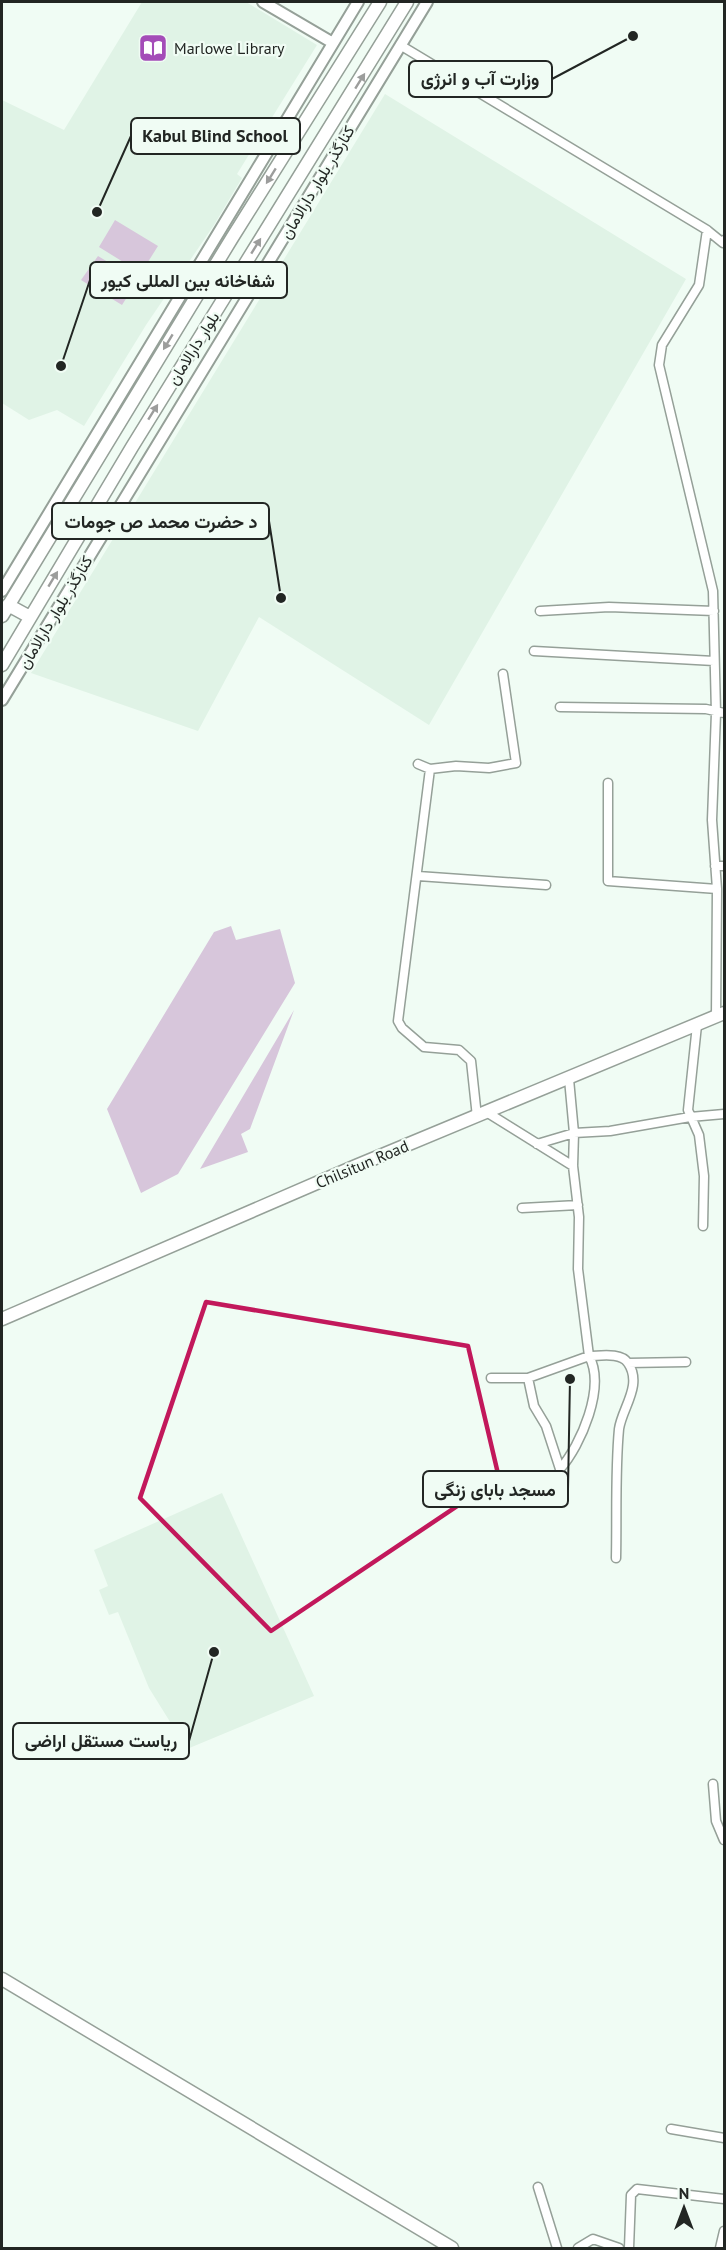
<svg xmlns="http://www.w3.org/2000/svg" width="726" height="2250" viewBox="0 0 726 2250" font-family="'PT Sans',Vazirmatn,sans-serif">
  <rect width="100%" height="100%" fill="#f0fcf4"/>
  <path fill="#e0f3e6" d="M142 2H246L317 45 237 174 242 178 214 225 146 325 84 426 57 410 29 420 2 403V100L64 130Z
    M385 94 686 279 429 725 259 617 198 731 31 673Z
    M222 1493 314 1696 187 1749 149 1688 118 1612 109 1615 99 1590 108 1586 94 1550Z"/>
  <path fill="#d7c6db" d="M115 220 158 246 141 273 99 247Z
    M98 256 138 280 122 305 81 280Z
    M231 926 236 940 280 929 295 983 178 1174 141 1193 107 1109 214 932Z
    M294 1010 250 1129 241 1134 248 1152 200 1169Z"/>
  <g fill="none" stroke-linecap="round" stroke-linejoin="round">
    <g stroke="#95a098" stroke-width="11">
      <path id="minor" d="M400 45 707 230 723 243 724 240
        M707 230 699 285 662 345 659 365 713 591 716 713 712 820 717 889 716 1017
        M540 611 609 607 714 611
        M534 651 714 661
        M560 707 706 709 724 713
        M418 764 430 769 456 766 489 768 516 763 503 674
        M430 769 398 1021 402 1028 424 1047 459 1050 471 1061 477 1117
        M608 783V881L717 889
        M715 866H724
        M418 876 546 885
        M697 1025 688 1110 699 1135 704 1176 703 1226
        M488 1113 573 1166
        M537 1144 574 1133 610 1131 690 1117 724 1114
        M522 1208 578 1205
        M628 1363 686 1362
        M491 1378H528L589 1356 578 1269 579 1217 573 1166 574 1133 569 1079
        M528 1378 534 1406 546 1426 560 1469
        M560 1469C581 1445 606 1387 589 1356 600 1356 621 1352 628 1363 643 1385 622 1408 619 1429 615 1472 617 1516 616 1558
        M713 1784 716 1821 724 1840
        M671 2129 724 2138
        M538 2187 557 2248
        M578 2248 593 2239 619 2248
        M629 2248 631 2195 637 2189 724 2199
        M720 2248 724 2231"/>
    </g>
    <g stroke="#95a098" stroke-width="14">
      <path id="tertiary" d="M263 2 333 43
        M2 591 358 2
        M2 700 427 2"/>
    </g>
    <g stroke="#95a098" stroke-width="15">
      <path id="secondary" d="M8 605 30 617
        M2 616 232 238 380 2
        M2 665 132 447 407 2
        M2 1319 356 1166 724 1013
        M2 1979 452 2248"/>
    </g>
    <use href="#minor" stroke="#fff" stroke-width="8"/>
    <use href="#tertiary" stroke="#fff" stroke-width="10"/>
    <use href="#secondary" stroke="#fff" stroke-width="12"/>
  </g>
  <defs><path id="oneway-solid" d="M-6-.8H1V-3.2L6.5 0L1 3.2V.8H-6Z" transform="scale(1.5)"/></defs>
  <g fill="#9c9d9c">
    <use href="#oneway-solid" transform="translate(360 81) rotate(-58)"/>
    <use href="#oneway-solid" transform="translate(271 176) rotate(122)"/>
    <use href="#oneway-solid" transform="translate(256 246) rotate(-58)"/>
    <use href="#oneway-solid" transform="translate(168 342) rotate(121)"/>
    <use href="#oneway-solid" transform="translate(153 412) rotate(-58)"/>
    <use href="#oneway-solid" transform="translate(53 579) rotate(-59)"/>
  </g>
  <path fill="none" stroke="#c2185b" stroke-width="4.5" stroke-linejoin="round" d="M206 1302 468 1346 499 1478 271 1631 140 1498Z"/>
  <defs>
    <g id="library-square" transform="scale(1.5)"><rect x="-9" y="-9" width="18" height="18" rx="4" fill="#a44cb8" stroke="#f0fcf4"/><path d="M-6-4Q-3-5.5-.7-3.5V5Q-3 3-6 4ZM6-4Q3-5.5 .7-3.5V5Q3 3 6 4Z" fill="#fff"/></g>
  </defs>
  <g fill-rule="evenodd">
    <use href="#library-square" x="153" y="48"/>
  </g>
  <g text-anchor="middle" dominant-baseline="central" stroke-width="4.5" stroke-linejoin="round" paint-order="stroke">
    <g font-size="16" fill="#222623" stroke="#f0fcf4" text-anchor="start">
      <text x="174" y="48">Marlowe Library</text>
    </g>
    <g font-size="16" fill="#222623" stroke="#f0fcf4">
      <text transform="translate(317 182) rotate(-59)">کنارگذر بلوار دارالامان</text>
      <text transform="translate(193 348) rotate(-58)">بلوار دارالامان</text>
      <text transform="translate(55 612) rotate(-59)">کنارگذر بلوار دارالامان</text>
      <text transform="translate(362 1164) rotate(-23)">Chilsitun Road</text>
    </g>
  </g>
  <path fill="none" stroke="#222623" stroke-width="2" d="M633 36L552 79M97 212L131 136M61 366L90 280M281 598L269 521M570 1379L568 1489M214 1652L189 1741"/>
  <g fill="#222623" stroke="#f0fcf4" stroke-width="2">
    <circle cx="633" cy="36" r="6"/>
    <circle cx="97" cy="212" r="6"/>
    <circle cx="61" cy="366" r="6"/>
    <circle cx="281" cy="598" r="6"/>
    <circle cx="570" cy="1379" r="6"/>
    <circle cx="214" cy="1652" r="6"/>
  </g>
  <g fill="#f0fcf4" stroke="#222623" stroke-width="2">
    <rect x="409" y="61" width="143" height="36" rx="6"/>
    <rect x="131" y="118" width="169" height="36" rx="6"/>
    <rect x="90" y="262" width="197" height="36" rx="6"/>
    <rect x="52" y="503" width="217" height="36" rx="6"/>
    <rect x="423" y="1471" width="145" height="36" rx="6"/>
    <rect x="13" y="1723" width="176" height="36" rx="6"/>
  </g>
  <g font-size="18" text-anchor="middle" font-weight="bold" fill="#222623">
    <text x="480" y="85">وزارت آب و انرژی</text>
    <text x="215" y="142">Kabul Blind School</text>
    <text x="188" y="287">شفاخانه بین المللی کیور</text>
    <text x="161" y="528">د حضرت محمد ص جومات</text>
    <text x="495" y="1496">مسجد بابای زنگی</text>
    <text x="101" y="1747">ریاست مستقل اراضی</text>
  </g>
  <rect width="726" height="2250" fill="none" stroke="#222623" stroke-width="6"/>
  <g transform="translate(684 2208)" stroke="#f0fcf4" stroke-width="4.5" paint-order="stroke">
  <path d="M0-4.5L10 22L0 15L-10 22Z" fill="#222623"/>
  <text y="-9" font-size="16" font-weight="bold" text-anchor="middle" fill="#222623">N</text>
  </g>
</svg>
